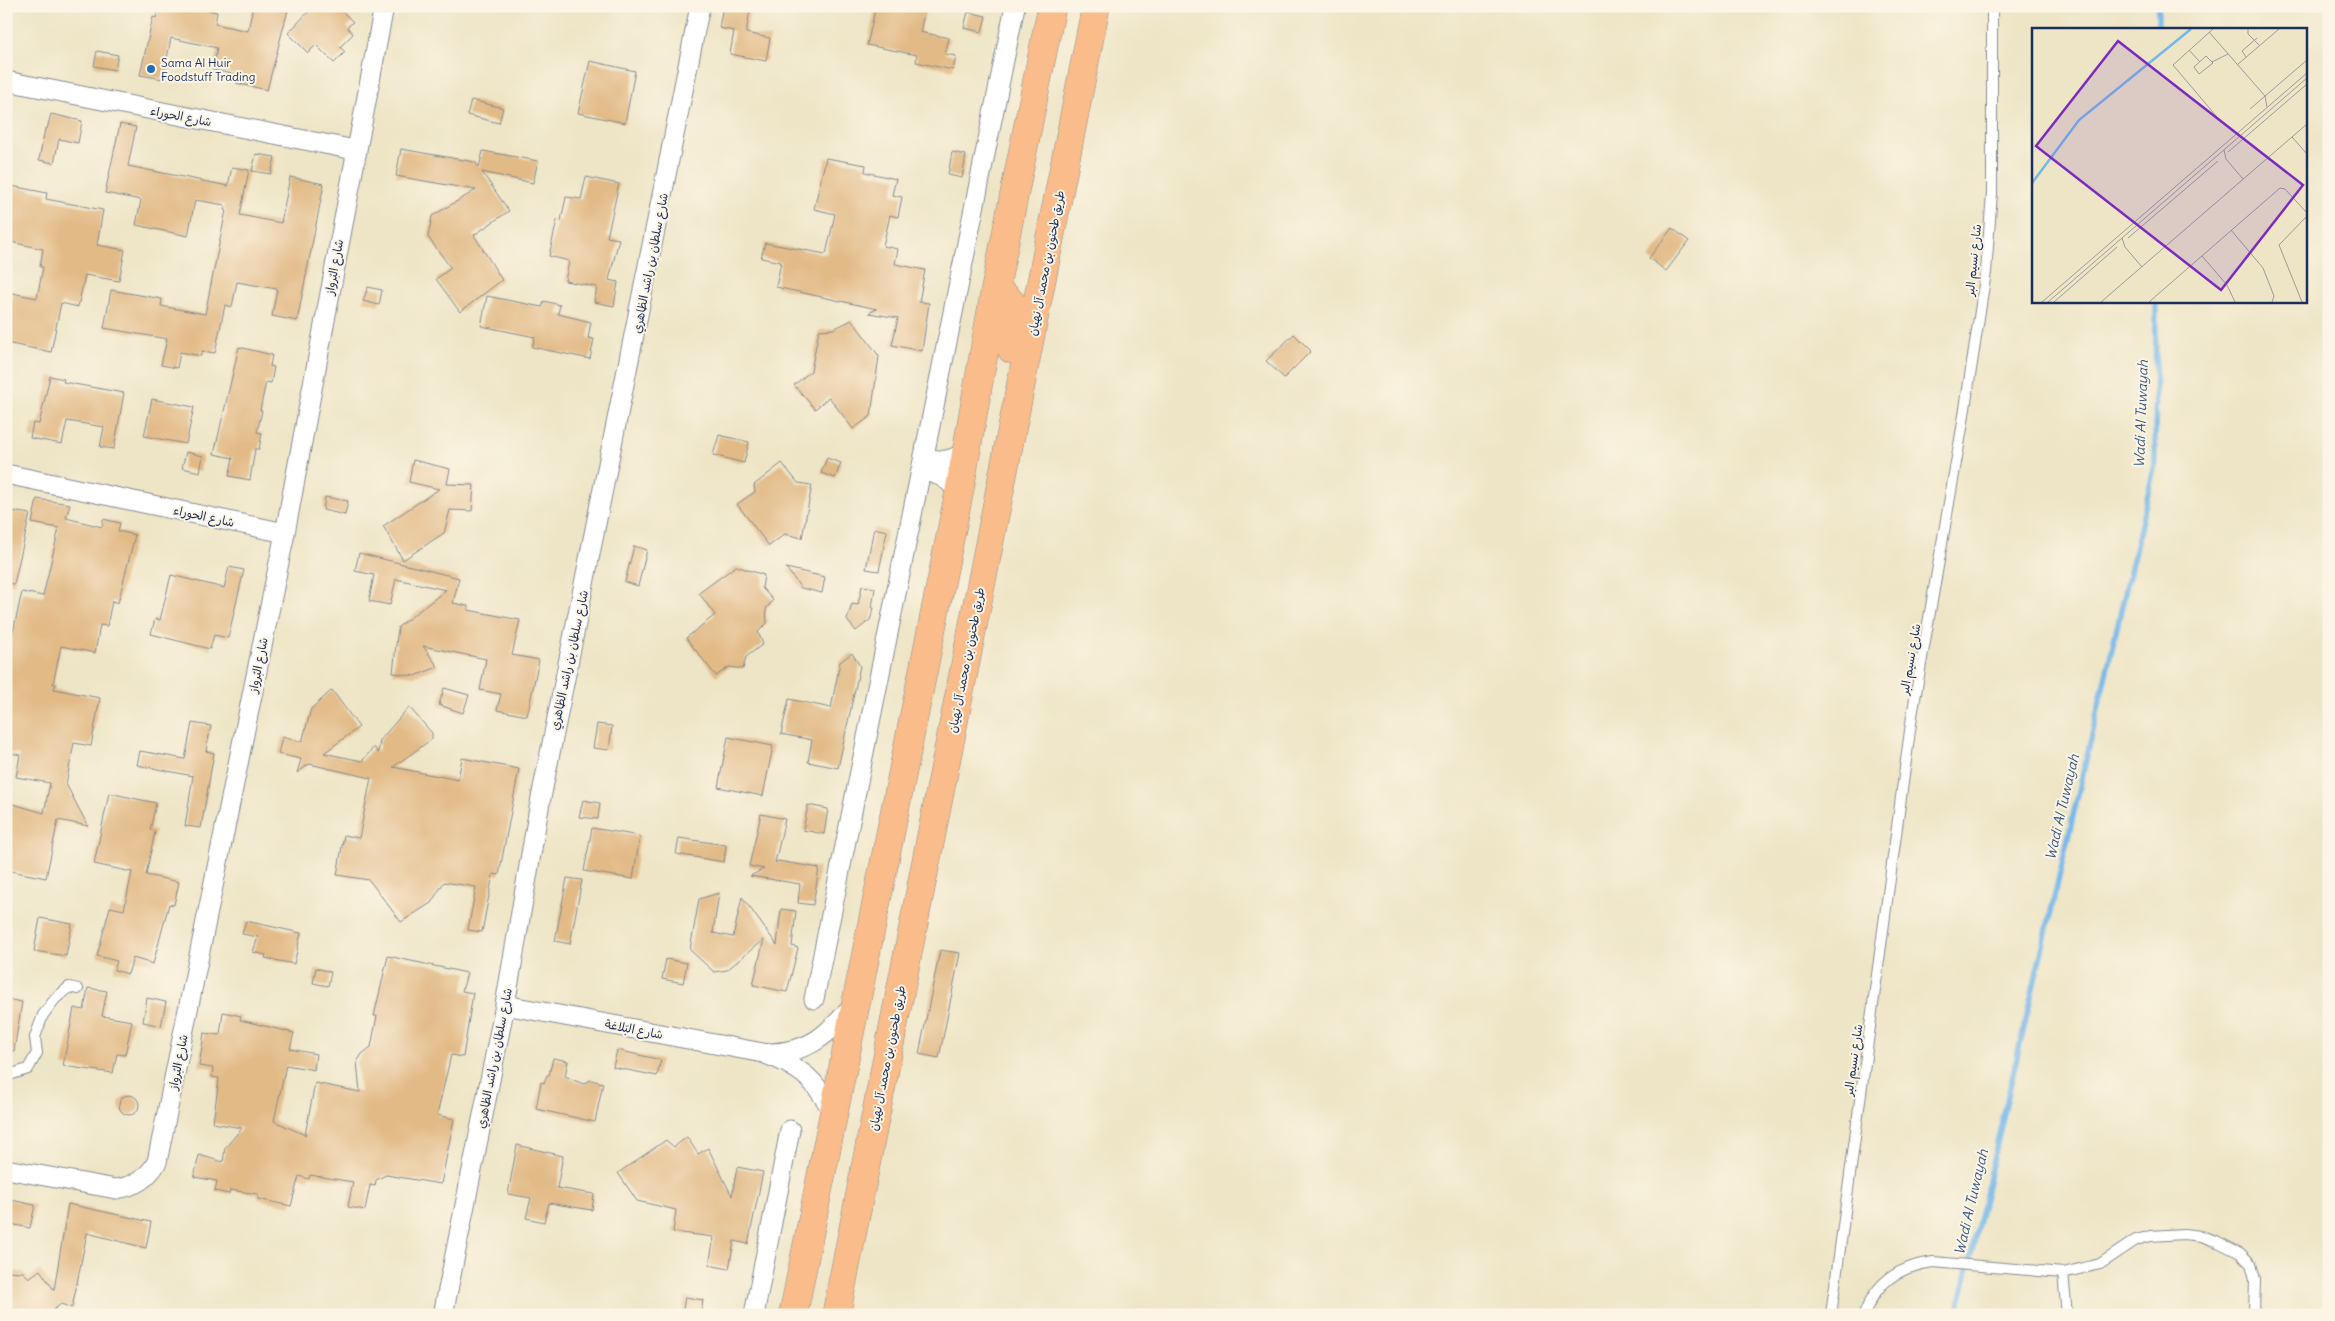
<svg xmlns="http://www.w3.org/2000/svg" width="2335" height="1321" viewBox="0 0 2335 1321" font-family="Delius,'Playpen Sans Arabic',sans-serif">
  <rect width="100%" height="100%" fill="#fcf5e5"/>
  <filter id="ink" filterUnits="userSpaceOnUse"><feTurbulence type="fractalNoise" baseFrequency=".02" numOctaves="2"/><feDisplacementMap in="SourceGraphic" scale="10" xChannelSelector="R" yChannelSelector="G"/><feConvolveMatrix kernelMatrix="1 2 1 2 8 2 1 2 1" color-interpolation-filters="sRGB"/></filter>
  <filter id="wash" filterUnits="userSpaceOnUse"><feTurbulence type="fractalNoise" baseFrequency=".0096" numOctaves="4" result="noise"/><feDisplacementMap in="SourceGraphic" scale="20" xChannelSelector="R" yChannelSelector="G"/><feGaussianBlur stdDeviation="1.12" result="paint"/><feColorMatrix in="noise" values="0 0 0 0 0 0 0 0 0 0 0 0 0 0 0 0 0 1.4 0 .05"/><feComposite in="paint" operator="in"/></filter>
  <g filter="url(#wash)">
    <rect width="100%" height="100%" fill="#eee5c6"/>
    <g fill="none" stroke-linecap="round" stroke-linejoin="round">
      <path stroke="#74b7e9" stroke-width="5.5" d="M2158 29V6
        M1957 1315 2155 464 2156 301"/>
    </g>
    <g id="blocks">
      <path fill="#e2ba86" d="M158 6H189L217 12 215 24 248 31 253 6H289L267 90 236 83 238 75 213 70 217 48 171 38 163 79 140 75 153 17 156 18Z
        M314 6H337L353 22 347 27 353 34 340 47 345 52 334 63 316 45 308 53 288 33Z
        M723 6 750 10 746 33 770 38 766 61 730 54 734 31 719 28Z
        M876 6H926L920 32 949 38 945 54 956 56 953 70 916 62 917 55 867 45Z
        M968 12 986 16 982 32 964 28Z
        M97 51 118 55 115 70 94 66Z
        M590 61 635 71 625 123 578 113Z
        M471 100 503 108 499 123 467 115Z
        M51 114 82 121 78 143 59 139 54 163 39 160 45 129H47Z
        M120 124 136 127 128 166 228 186 232 167 249 170 240 215 281 223 290 177 324 184 297 321 272 316 277 289 237 282 232 307 225 305 215 353 202 351 201 356 180 352 177 368 161 365 167 339 104 328 111 290 162 299 161 306 205 314 226 210H224L225 205 195 200 188 236 136 225 141 200 105 193Z
        M401 149 475 162 479 167 483 151 538 161 533 183 482 172 509 211 474 235 502 280 460 312 436 279 451 268 428 237 432 216 476 190 396 176Z
        M952 152 966 155 962 178 948 175Z
        M256 154 275 157 271 174 252 171Z
        M826 158 866 165 865 172 896 179 892 195 902 197 898 217 890 215 883 246 898 249 895 264 925 270 919 302 929 303 922 351 892 345 898 318 869 313 877 309 776 287 781 262 761 258 765 243 826 254 835 214 814 209Z
        M586 177 619 184 607 237 619 239 609 280 618 282 614 306 594 302 597 287 565 281 569 261 549 256 557 220 561 221 566 197 581 199Z
        M6 185 47 193 46 199 103 210 97 245 125 250 119 281 85 275 78 307 61 303 51 352 6 343V321L12 293 37 298 43 267H40L43 249 6 241Z
        M1672 228 1689 241 1666 271 1649 258Z
        M368 287 382 290 379 305 363 301Z
        M487 296 542 307 544 301 560 305 558 314 591 322 588 338 594 339 590 359 532 347 535 337 481 326Z
        M852 320 879 356 871 416 853 429 829 397 815 409 794 385 811 371 819 330 833 329Z
        M1294 334 1311 351 1284 378 1266 361Z
        M239 347 272 355 270 366 274 367 271 383 266 382 260 410 262 411 257 432 262 433 259 449H255L250 480 229 476 233 458 214 454Z
        M50 376 64 379 63 382 124 393 114 449 100 447 104 427 67 421 62 444 30 438 33 423 39 424Z
        M152 399 194 407 186 444 144 436Z
        M719 435 749 442 744 463 713 455Z
        M186 452 203 456 200 472 182 468Z
        M827 458 841 463 835 478 821 473Z
        M413 460 450 469 447 484 474 485 472 511 450 510 444 533 403 560 383 526 439 489 409 482Z
        M782 463 798 483 812 485 802 538 785 534 769 546 737 504 755 492 754 485Z
        M325 497 348 501 345 515 323 510Z
        M37 499 70 504 66 518 102 527 103 519 120 523 118 531 135 535 118 603 112 601 107 626 100 625 95 653 61 646 53 684H56L54 689 100 698 91 746 74 743 66 784 88 826 58 820 46 878 6 870V802L44 813 50 783 16 777 20 755 6 752V677L10 658H7L22 592 43 596 59 528 32 523Z
        M6 510 30 514 14 584 6 583Z
        M874 528 887 531 879 571 866 569Z
        M634 546 647 550 638 586 625 582Z
        M359 553 459 578 453 603 468 606V610L520 620 512 655 539 660 527 716 497 710 501 694 480 690 486 659 423 646 438 667 415 676 393 673 398 627 446 590 396 579 390 605 369 601 374 575 355 571Z
        M736 566 764 575 762 588 773 600 766 609 767 623 758 632 763 644 746 657 743 669 729 667 716 676 686 638 715 615 699 593Z
        M229 567 244 570 228 638 214 635 210 649 151 634 155 619 160 620 171 575 224 588Z
        M786 568 825 577 822 593 801 588Z
        M862 586 875 588 872 608H874L870 620 856 631 847 620 852 604 858 605Z
        M852 653 860 666 838 768 808 762 812 740 781 734 789 699 831 708 840 662Z
        M444 688 469 695 463 713 439 705Z
        M332 690 359 727 324 753 362 761 374 747 378 753 380 740 409 707 432 733V739L393 767 458 780 462 758 519 769 499 875 493 874 482 932 468 930 476 887 444 882 431 903 401 922 369 880 337 875 344 835 359 838 371 778 309 764 297 773 301 759 278 754 282 737 302 742 311 709Z
        M192 723 211 726 206 751 214 753 201 828 185 826 193 776 137 765 140 751 185 759Z
        M597 724 612 726 609 750 593 748Z
        M728 737 773 746 763 796 718 787Z
        M109 793 156 803 150 830 155 831 146 875 179 882 174 905 169 904 153 964 133 958 128 974 114 970 117 961 97 956 110 907 124 910 132 872 94 864Z
        M583 800 600 803 598 819 579 817Z
        M808 805 828 809 824 834 803 830Z
        M761 814 785 819 775 863 778 861 819 868 813 905 798 903 800 884 750 876 764 869 749 866Z
        M592 828 640 836 633 879 584 871Z
        M679 838 726 845 724 862 676 854Z
        M567 878 582 880 570 944 555 941Z
        M719 893 713 933 733 937 742 897 777 945 781 909 796 911 792 946 798 948 787 992 753 985 764 939 727 970 714 972 690 950 699 899Z
        M40 918 72 924 66 956 34 951Z
        M246 921 301 933 294 964 265 958 266 955 253 952 258 937 242 934Z
        M940 950 960 953 939 1058 919 1054Z
        M388 956 467 973 462 991 473 993 463 1057 451 1055 437 1115 454 1119 441 1184 386 1175 376 1180 375 1186 370 1185 365 1210 348 1207 353 1182 310 1175 309 1179 299 1176 291 1206 258 1199V1194L230 1190 229 1194 215 1191 217 1181 194 1177 199 1155 223 1162 225 1148 242 1128 213 1123 219 1078 212 1077 213 1068 199 1066 204 1033 220 1035 223 1012 241 1016 240 1020 294 1033 290 1049 316 1054 314 1070 286 1065 274 1121 305 1135 315 1083 360 1092 357 1062 362 1054 371 1047 377 1016H374Z
        M666 959 687 963 683 983 662 979Z
        M316 968 331 972 328 986 313 983Z
        M88 988 107 991 102 1016 132 1021 125 1055 117 1054 113 1073 63 1066 74 1008 84 1010Z
        M147 998 166 1002 161 1026 143 1022Z
        M6 999 22 1002 14 1051 6 1050Z
        M617 1050 661 1060 657 1076 613 1067Z
        M553 1058 568 1061 565 1076 583 1084 591 1080 603 1083 595 1122 536 1109 541 1082 544 1083 547 1075H549Z
        M119 1105a10 10 0 1 1 20 0a10 10 0 1 1-20 0Z
        M687 1137 698 1154 708 1148 732 1196 737 1167 763 1172 748 1244 734 1241 729 1269 709 1265 714 1237 673 1232 676 1210 637 1201 618 1173 666 1140 674 1147Z
        M517 1145 563 1156 557 1188 594 1194 592 1210 549 1203 544 1222 526 1218 531 1198 508 1194Z
        M6 1199 35 1205 30 1228 6 1223Z
        M68 1204 151 1222 146 1248 87 1233 72 1308 61 1304 47 1315H6V1271L23 1272 29 1278 40 1270 54 1290Z
        M685 1297 703 1300 701 1315H682Z"/>
    </g>
  </g>
  <g filter="url(#ink)">
    <use href="#blocks" fill-opacity="0" stroke="#848a92" stroke-width="1"/>
    <g fill="none" stroke-linecap="round" stroke-linejoin="round">
      <g stroke="#848a92" stroke-width="12">
        <path id="lane" d="M6 1076 28 1069 37 1053 35 1037 43 1015 55 999 69 987 78 989
          M2063 1273 2067 1315
          M1831 1315 1912 716 1962 428 1986 272 1992 193V6
          M1864 1315C1876 1282 1898 1267 1933 1262L2063 1273 2100 1264 2136 1240 2151 1236 2184 1234 2201 1236 2218 1242 2240 1253 2251 1264 2255 1279 2254 1315"/>
      </g>
      <g stroke="#848a92" stroke-width="21">
        <path id="street" d="M6 81 355 150
          M925 457C942 463 953 461 967 450
          M922 471C939 473 949 479 959 493
          M6 474 285 533
          M814 999 1015 6
          M505 1005 763 1053C799 1066 816 1079 833 1113
          M770 1053C812 1052 827 1034 854 1005
          M6 1169 116 1189C135 1186 147 1179 157 1162L285 533 384 6
          M443 1315 505 1005 539 808 700 6
          M754 1315 790 1130"/>
      </g>
      <g stroke="#848a92" stroke-width="29">
        <path id="primary" d="M995 290C1025 305 1016 321 1011 349
          M793 1315 959 493 995 290 1052 6
          M836 1315 1096 6"/>
      </g>
      <use href="#lane" stroke="#fff" stroke-width="10"/>
      <use href="#street" stroke="#fff" stroke-width="19"/>
      <use href="#primary" stroke="#f9bc8a" stroke-width="28"/>
    </g>
  </g>
  <circle fill="#1f6fb2" stroke="#fcf5e5" stroke-width="2" cx="151" cy="69" r="5"/>
  <g text-anchor="middle" dominant-baseline="central" stroke-width="4" stroke-linejoin="round" paint-order="stroke">
    <g font-size="12" fill="#1b2f5e" stroke="#fcf5e5" text-anchor="start">
      <text x="161" y="62">Sama Al Huir<tspan x="161" dy="14">Foodstuff Trading</tspan></text>
    </g>
    <g font-size="12" fill="#1b2f5e" stroke="#fcf5e5">
      <text transform="translate(181 116) rotate(11)">شارع الحوراء</text>
      <text transform="translate(1973 260) rotate(-84)">شارع نسيم البر</text>
      <text transform="translate(650 263) rotate(-79)">شارع سلطان بن راشد الظاهري</text>
      <text transform="translate(1046 263) rotate(-79)">طريق طحنون بن محمد آل نهيان</text>
      <text transform="translate(334 267) rotate(-80)">شارع البُرواز</text>
      <text transform="translate(204 516) rotate(12)">شارع الحوراء</text>
      <text transform="translate(1910 659) rotate(-80)">شارع نسيم البر</text>
      <text transform="translate(569 660) rotate(-78)">شارع سلطان بن راشد الظاهري</text>
      <text transform="translate(966 660) rotate(-79)">طريق طحنون بن محمد آل نهيان</text>
      <text transform="translate(258 665) rotate(-79)">شارع البُرواز</text>
      <text transform="translate(634 1029) rotate(11)">شارع البَلاغة</text>
      <text transform="translate(494 1058) rotate(-79)">شارع سلطان بن راشد الظاهري</text>
      <text transform="translate(887 1058) rotate(-79)">طريق طحنون بن محمد آل نهيان</text>
      <text transform="translate(1853 1060) rotate(-82)">شارع نسيم البر</text>
      <text transform="translate(178 1062) rotate(-79)">شارع البُرواز</text>
    </g>
    <g font-size="14" font-style="italic" fill="#365888" stroke="#fcf5e5">
      <text transform="translate(2141 414) rotate(-88)">Wadi Al Tuwayah</text>
      <text transform="translate(2062 807) rotate(-77)">Wadi Al Tuwayah</text>
      <text transform="translate(1971 1202) rotate(-77)">Wadi Al Tuwayah</text>
    </g>
  </g>
  <g transform="translate(2032 28)">
    <rect width="275" height="275" fill="#eee5c6"/>
    <path fill="none" stroke="#74b7e9" stroke-width="2.5" d="M0 155 47 92 159 1"/>
    <path fill="none" stroke="#9a9c9c" stroke-width="1" d="M181 1 141 37 185 89M216 1V6L227 17M177 4 233 68 235 79M157 22 168 34M174 28 181 35 167 46 162 39ZM214 29 210 23 225 10M180 34 196 26M205 37 247 1M218 81 275 32M260 109 275 126M192 122 194 131 211 151M196 124 275 56M199 202 231 240 242 268 240 274M90 210 93 219 110 239M96 210 186 133M170 228 195 257 203 274M10 274 275 45M16 274 275 50M22 274 85 219M69 274 275 96M117 274 248 160 253 161 275 185M270 274 247 217 275 188"/>
    <path fill="#7b2cbf" fill-opacity="0.15" stroke="#7b2cbf" stroke-width="2.5" d="M86 13 271 157 189 262 4 118Z"/>
    <rect width="275" height="275" fill="none" stroke="#1b2f5e" stroke-width="2.5"/>
  </g>
  <rect width="2335" height="1321" fill="none" stroke="#fcf5e5" stroke-width="25"/>
</svg>
